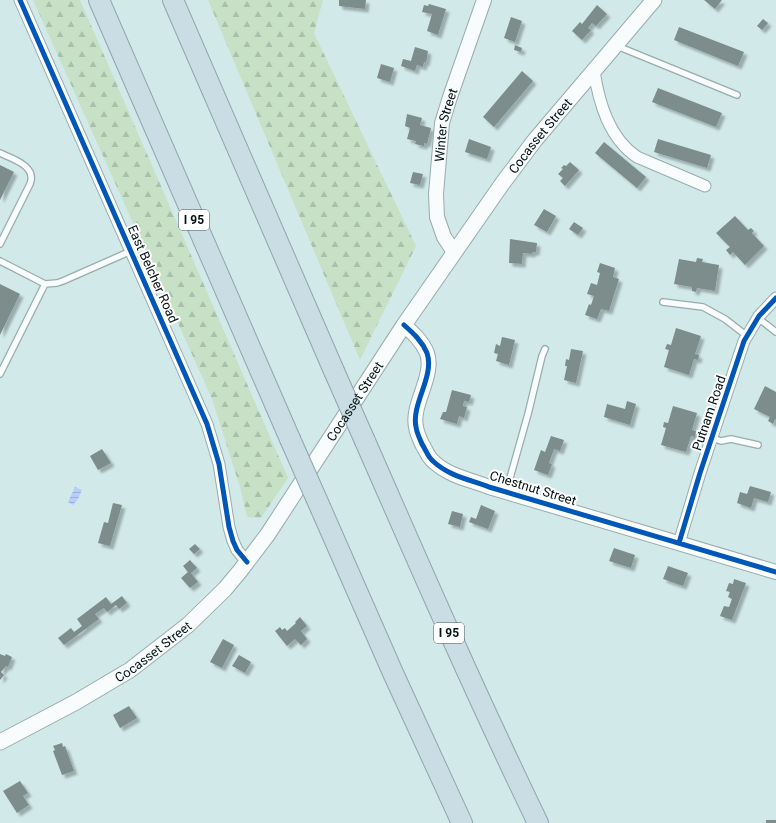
<svg xmlns="http://www.w3.org/2000/svg" width="776" height="823" viewBox="0 0 776 823" font-family="Roboto,sans-serif">
  <defs>
    <pattern id="forest-firs" width="22" height="20" patternUnits="userSpaceOnUse"><rect width="22" height="20" fill="#c7e1c7"/><path d="M5 1l3.5 6h-7zM16 11l3.5 6h-7z" fill="#a9c0aa"/></pattern>
    <pattern id="water-rules" width="6" height="5" patternUnits="userSpaceOnUse"><rect width="6" height="5" fill="#b6cef8"/><path d="M0 2.5h6" fill="none" stroke="#9bb0d4"/></pattern>
    <filter id="shadow"><feDropShadow dx="3.5" dy="3.5" stdDeviation="1" flood-color="#0004"/></filter>
  </defs>
  <rect width="100%" height="100%" fill="#d2e9ea"/>
  <path fill="url(#forest-firs)" d="M33 0H80L288 478 261 518 247 517 240 487 212 399Z
    M208 0H323L314 33 416 246 360 360Z"/>
  <path fill="url(#water-rules)" d="M75 487 82 490 78 499 73 505 68 502Z"/>
  <path fill="#7c8d8b" filter="url(#shadow)" d="M339 0H366L365 9 339 6Z
    M704 0H722L715 9Z
    M429 4 446 9 438 35 427 31 432 14 422 12 424 5 428 6Z
    M597 5 607 14 596 26 592 23 588 28 591 30 582 40 572 31 580 22 582 24Z
    M511 17 522 21 515 42 504 38Z
    M763 19 768 23 762 30 757 26Z
    M679 27 744 52 738 66 674 40Z
    M515 45 522 48 521 52 514 50Z
    M415 47 428 51 426 63 424 62 423 67 417 65 415 71 401 66 403 59 411 61Z
    M381 64 394 68 390 82 377 78Z
    M522 71 533 81 494 127 483 117Z
    M658 88 722 113 716 127 652 102Z
    M407 114 422 118 420 125 431 128 427 144 424 143V146L415 144 416 141 407 139 410 128 405 126Z
    M469 139 491 147 487 159 465 152Z
    M658 139 711 155 707 168 654 152Z
    M604 142 646 177 637 188 595 153Z
    M570 162 579 170 565 186 560 181 563 178 558 174 563 169 561 168 564 165 566 166Z
    M0 165 14 172 0 200Z
    M413 172 423 174 420 185 410 183Z
    M544 209 556 216 547 232 534 225Z
    M735 216 748 230 751 228 754 231 752 233 764 246 745 265 733 252 730 255 726 250 730 247 716 233Z
    M574 222 583 228 578 235 569 229Z
    M510 239 537 243 536 252H532V254L523 253 522 264 509 263Z
    M697 258 703 259 702 262 719 265 715 291 697 288 696 292 692 291V287L674 284 679 259 696 262Z
    M600 263 615 268 613 277 619 279 609 311 601 309 597 319 585 315 589 304 591 305 594 296 587 294 591 283 597 285 600 273 597 272Z
    M0 284 20 294 0 335Z
    M676 328 701 336 695 354 699 355 698 360 694 359 689 375 664 367 669 350 665 349 667 344 671 345Z
    M502 337 515 340 509 365 496 361 498 354 494 353 496 344 500 346Z
    M571 349 583 351 576 383 564 380 567 366H565L566 359 569 360Z
    M765 386 776 392V420L775 419 773 424 768 421 770 417 754 409Z
    M452 390 471 395 469 402 464 401 463 406 467 407 464 418 459 416 457 424 440 419 443 412H446Z
    M627 401 636 404 630 425 604 417 607 404 625 409Z
    M673 406 697 413 692 430 696 431 695 437 691 436 686 452 661 445 666 428 663 427 664 422 668 423Z
    M551 436 564 440 560 451 554 449 549 463 552 464 548 475 534 470 541 450 545 452Z
    M102 449 111 463 98 470 90 456Z
    M750 486 771 492 768 502 754 498 751 508 737 503 740 492 747 494Z
    M113 503 122 505 110 546 98 543 104 522 108 523Z
    M481 505 495 511 488 529 469 522 471 517 476 519Z
    M452 511 463 514 460 527 448 524Z
    M195 544 200 549 194 554 189 549Z
    M614 548 635 555 631 568 609 561Z
    M190 560 197 568 191 573 198 582 190 588 181 578 188 572 183 566Z
    M668 566 688 573 683 586 663 579Z
    M734 579 746 583 732 620 720 616 724 606 729 607 732 599 728 597 730 592 726 591 729 583 733 584Z
    M122 596 127 603 119 609 116 605 107 612 104 608 95 614 99 619 64 645 58 638 71 628 74 632 82 626 77 619 106 597 111 604Z
    M300 617 307 626 301 631 307 639 301 645 295 639 287 646 275 631 280 627 282 630 285 628 287 631 296 623 295 622Z
    M223 639 234 645 222 668 210 662Z
    M0 654 5 656 6 654 12 657 8 667 6 666 1 672 4 675 0 680Z
    M239 655 251 662 245 673 232 666Z
    M129 706 137 718 120 728 113 715Z
    M62 743 63 747 65 746 74 771 62 775 53 751 55 750 53 746Z
    M20 781 28 793 23 796 29 805 17 813 3 791Z
    M766 820H776V823H766Z"/>
  <g fill="none" stroke-linecap="round" stroke-linejoin="round">
    <g stroke="#99abac" stroke-width="8">
      <path id="service" d="M617 46 737 95
        M0 153C13 159 37 166 30 184L0 244
        M0 261 45 284 57 283 63 281 131 251
        M663 302 703 307 725 319 747 336
        M758 318 776 332
        M0 374 45 284
        M712 438 721 441 731 439 758 445
        M506 492 528 414 542 356 545 349"/>
    </g>
    <g stroke="#99abac" stroke-width="13">
      <path id="minor" d="M20 0 207 424 219 464 229 527 233 541 237 550 247 562
        M594 71C599 103 609 138 637 157L705 186
        M679 543 700 473 744 341 759 316 776 298"/>
    </g>
    <g stroke="#99abac" stroke-width="16">
      <g id="tertiary">
        <path id="s1" d="M454 252 444 237 437 217 436 194 442 123 450 97 484 0"/>
        <path d="M404 325C413 333 422 341 427 353 435 376 411 404 416 427 417 434 420 439 422 444 426 450 428 458 434 462 449 476 471 480 489 487L776 572"/>
      </g>
    </g>
    <g stroke="#99abac" stroke-width="17">
      <g id="secondary">
        <path id="s2" d="M0 742 76 702 130 670 188 625 225 589 240 571 268 534 404 325 502 184 535 140 654 0"/>
      </g>
    </g>
    <g stroke="#8ba6ae" stroke-width="22">
      <path id="motorway" d="M99 0 290 439
        M173 0 334 371
        M365 441C421 569 477 697 538 823
        M321 509 393 673 462 823"/>
    </g>
    <use href="#service" stroke="#f8fcfc" stroke-width="5.5"/>
    <use href="#minor" stroke="#f8fcfc" stroke-width="11"/>
    <use href="#tertiary" stroke="#f8fcfc" stroke-width="14"/>
    <use href="#secondary" stroke="#f8fcfc" stroke-width="15"/>
    <use href="#motorway" stroke="#cadde4" stroke-width="20"/>
    <g stroke="#8ba6ae" stroke-width="22" stroke-linecap="butt">
      <path id="motorway-bridge" d="M334 371 365 441
        M290 439 321 509"/>
    </g>
    <use href="#motorway-bridge" stroke="#cadde4" stroke-width="20"/>
    <g stroke="#fff" stroke-width="8">
      <path id="cycleway" d="M20 0 207 424 219 464 229 527 233 541 237 550 247 562
        M404 325C413 333 422 341 427 353 435 376 411 404 416 427 417 434 420 439 422 444 426 450 428 458 434 462 449 476 471 480 489 487L776 572
        M679 543 700 473 744 341 759 316 776 298"/>
    </g>
    <use href="#cycleway" stroke="#0057b8" stroke-width="5"/>
  </g>
  <g text-anchor="middle" dominant-baseline="central" stroke-width="4" stroke-linejoin="round" paint-order="stroke">
    <g fill="#fff" stroke="#4f5859" stroke-width="1">
      <rect x="179" y="210" width="30" height="20" rx="3"/>
      <rect x="434" y="623" width="30" height="20" rx="3"/>
    </g>
    <g font-size="12" font-weight="bold" fill="#031112">
      <text x="194" y="220">I 95</text>
      <text x="449" y="633">I 95</text>
    </g>
    <g font-size="13" fill="#031112" stroke="#fff">
      <text stroke="none"><textPath href="#s1" startOffset="132">Winter Street</textPath></text>
      <text stroke="none"><textPath href="#s2" startOffset="826">Cocasset Street</textPath></text>
      <text transform="translate(153 274) rotate(66)">East Belcher Road</text>
      <text stroke="none"><textPath href="#s2" startOffset="502">Cocasset Street</textPath></text>
      <text transform="translate(709 413) rotate(-71)">Putnam Road</text>
      <text transform="translate(533 488) rotate(17)">Chestnut Street</text>
      <text stroke="none"><textPath href="#s2" startOffset="178">Cocasset Street</textPath></text>
    </g>
  </g>
</svg>
